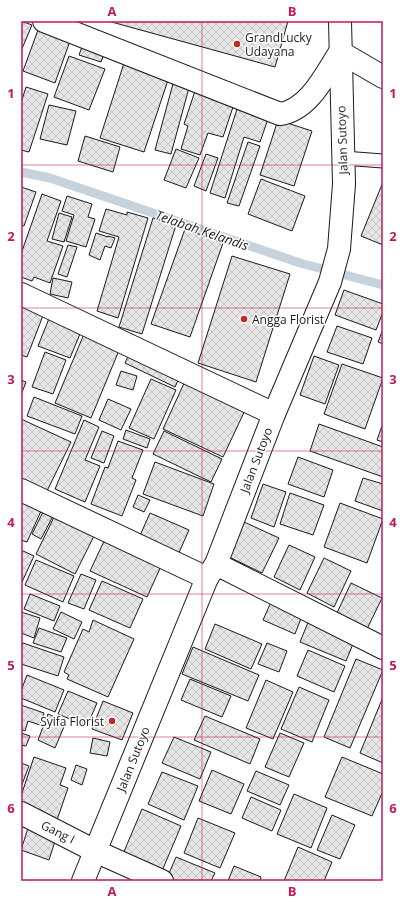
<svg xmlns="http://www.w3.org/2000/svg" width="404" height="902" viewBox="0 0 404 902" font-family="'Open Sans',sans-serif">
  <defs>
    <pattern id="building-cross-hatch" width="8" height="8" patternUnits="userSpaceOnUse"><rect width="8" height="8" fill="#e6e6e6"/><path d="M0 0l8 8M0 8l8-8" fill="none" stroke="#c5c5c5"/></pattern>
  </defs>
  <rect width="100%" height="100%" fill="#fff"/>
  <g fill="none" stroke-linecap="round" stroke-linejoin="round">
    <path stroke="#c6d2dc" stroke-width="9" d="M21 172 50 178 300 263 383 285"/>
  </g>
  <path fill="url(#building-cross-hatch)" stroke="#1a1a1a" d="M21 21 32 25 21 51Z
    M108 21H288L275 67Z
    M38 30 70 41 55 83 23 71Z
    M83 44 105 51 101 62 79 55Z
    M69 56 105 69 89 110 54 97Z
    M124 63 169 77 144 152 100 138Z
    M174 80 190 84 171 154 155 150Z
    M26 87 48 94 29 152 21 150V103Z
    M195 91 234 104 223 137 208 133 200 155 181 149 188 126 184 124Z
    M49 105 76 111 67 145 40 139Z
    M238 106 269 116 260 142 244 137 225 198 210 193Z
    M278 120 312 131 294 186 260 175Z
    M85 136 120 147 113 172 78 161Z
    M248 142 260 146 239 206 227 203Z
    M176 149 199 158 186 188 164 180Z
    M206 154 218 158 206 191 194 186Z
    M261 179 305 196 292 231 248 214Z
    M383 182V245L361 236Z
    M21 187 36 192 24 226 21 225Z
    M42 194 61 201 47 241 63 246 50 283 34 277 32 281 21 277V254Z
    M67 196 92 204 88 217 95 219 86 247 66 241 74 215 62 211Z
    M106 209 127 215V212L148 218 118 318 97 311 119 237 99 231Z
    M59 213 72 217 64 242 52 239Z
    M153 218 176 225 142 334 119 327Z
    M185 229 223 243 190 337 151 324Z
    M96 233 108 237V236L115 238 111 248 105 246 100 260 89 255Z
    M68 245 77 247 67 277 58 274Z
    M232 256 290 274 256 382 198 363Z
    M53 278 72 282 68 298 50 294Z
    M344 290 383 304V312L376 330 335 315Z
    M21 305 44 313 27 357 21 355Z
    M50 316 82 329 70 358 38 346Z
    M337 326 372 338 363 364 327 352Z
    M383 329V344L378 342Z
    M84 334 120 348 91 418 55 403Z
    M131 350 181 374 175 387 125 363Z
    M45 352 66 360 53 394 32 387Z
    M314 356 339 365 325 404 300 395Z
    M342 364 383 378 365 429 324 414Z
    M121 371 137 376 133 390 116 385Z
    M151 379 176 390 154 439 129 428Z
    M186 379 247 406 223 457 163 429Z
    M21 380 26 382 21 395Z
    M34 397 82 416 75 434 27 416Z
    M108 399 131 409 121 430 99 420Z
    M21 419 71 442 46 493 21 481Z
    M84 420 99 427 85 460 100 466 85 502 55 489Z
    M383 423V442L377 440Z
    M319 424 383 447V477L310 451Z
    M126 430 150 439 147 448 123 439Z
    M102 431 114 436 104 463 91 458Z
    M164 431 222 459 211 482 153 454Z
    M118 441 143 450 132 478 136 480 122 516 91 504 105 467 108 468Z
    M298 457 333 470 324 497 288 484Z
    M155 462 214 484 203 516 143 494Z
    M363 478 383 484V511L355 501Z
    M263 484 286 492 274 527 251 518Z
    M290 493 324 505 313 535 280 524Z
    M138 495 150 500 144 512 133 507Z
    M21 499 42 509 27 542 21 540Z
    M340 503 383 519 367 563 324 547Z
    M44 510 54 514 41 539 32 534Z
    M150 513 189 530 177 557 138 540Z
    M54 517 94 536 75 574 36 554Z
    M244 522 279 538 262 573 227 556Z
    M105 539 162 564 147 597 90 571Z
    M289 545 315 557 300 590 274 577Z
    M21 550 34 556 22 582H21Z
    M324 558 351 571 334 607 307 593Z
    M36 560 74 576 63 602 25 585Z
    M81 574 96 580 84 609 68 603Z
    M102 581 143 599 130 628 89 610Z
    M351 583 382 598 367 629 336 615Z
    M30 594 60 606 54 621 24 609Z
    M271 602 302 616 295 634 263 620Z
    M21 612 40 618 34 638 21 633Z
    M61 612 82 622 74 639 53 629Z
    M93 620 134 639 108 697 67 679 69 675 64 672 83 629 89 632Z
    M309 620 355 639 346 661 300 642Z
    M215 624 262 644 251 669 205 649Z
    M39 628 67 638 61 652 33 643Z
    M23 643 64 657 58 676 21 664V649Z
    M267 643 287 651 279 672 258 664Z
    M193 647 259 675 248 701 182 674Z
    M308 650 345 666 334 692 297 676Z
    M356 659 383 670 350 748 324 737Z
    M27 675 64 690 55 712 21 698V691Z
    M190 679 231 696 222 717 181 700Z
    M266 680 293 692 273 739 246 728Z
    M299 687 329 700 312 742 281 729Z
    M68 691 97 703 87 726 58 714Z
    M383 697V763L360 753Z
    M103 701 133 713 122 740 92 729Z
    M21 705 44 713 40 725 28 721 25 731 21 729Z
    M48 714 66 722 55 748 38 740Z
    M205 716 260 739 250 764 194 740Z
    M21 733 30 736 26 746 21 745Z
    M280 733 304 743 289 777 265 767Z
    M174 737 211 752 200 779 162 763Z
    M93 738 110 742 107 756 90 753Z
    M34 757 66 768 60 785 68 788 57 820 21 808V796Z
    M342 757 383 774V791L372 816 325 797Z
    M21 763 29 766 21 787Z
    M76 765 87 769 82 785 71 780Z
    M212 770 244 784 231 814 199 801Z
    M256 771 289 785 280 805 247 791Z
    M162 772 198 786 184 820 148 804Z
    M294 794 327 808 311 848 277 834Z
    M251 797 281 810 272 831 242 818Z
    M142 809 181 826 162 871 123 854Z
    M332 815 355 825 340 859 317 850Z
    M198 818 235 833 220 868 184 853Z
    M28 828 56 838 49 860 21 850Z
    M298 847 332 862 324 881H284Z
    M176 857 215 873 211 881H174L167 878Z
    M234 866 261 877 260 881H228Z"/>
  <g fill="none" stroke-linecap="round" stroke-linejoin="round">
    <g stroke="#1a1a1a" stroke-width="15">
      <path id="service" d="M343 158 383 161"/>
    </g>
    <g stroke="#1a1a1a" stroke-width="24">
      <path id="minor" d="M44 21 280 114C309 110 325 75 340 52L383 77
        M21 294 274 414
        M21 490 207 578
        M216 564 383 648
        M21 813 95 851 162 881"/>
    </g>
    <g stroke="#1a1a1a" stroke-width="24">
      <path id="secondary" d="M83 881 207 578 216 564 274 414 330 282 339 249 344 184 340 21"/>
    </g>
    <use href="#service" stroke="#fff" stroke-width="13"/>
    <use href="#minor" stroke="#fff" stroke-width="22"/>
    <use href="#secondary" stroke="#fff" stroke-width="22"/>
  </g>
  <path fill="none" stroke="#c2185b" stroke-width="1" stroke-opacity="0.55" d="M202 21V881M21 165H383M21 308H383M21 451H383M21 594H383M21 737H383"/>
  <g fill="#c62828" stroke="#fff" stroke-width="1.5">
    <circle cx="237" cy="44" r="4"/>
    <circle cx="244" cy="319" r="4"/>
    <circle cx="112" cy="721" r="4"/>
  </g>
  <g text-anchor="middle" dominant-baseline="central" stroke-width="3" stroke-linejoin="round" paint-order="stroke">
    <g font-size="12" fill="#1a1a1a" stroke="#fff" text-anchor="start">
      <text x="245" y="37">GrandLucky<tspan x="245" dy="14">Udayana</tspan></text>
      <text x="252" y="319">Angga Florist</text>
      <text x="104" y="721" text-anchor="end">Syifa Florist</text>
    </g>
    <g font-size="12" fill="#1a1a1a" stroke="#fff">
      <text transform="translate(342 140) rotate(-92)">Jalan Sutoyo</text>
      <text transform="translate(256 460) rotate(-69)">Jalan Sutoyo</text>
      <text transform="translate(133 759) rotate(-68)">Jalan Sutoyo</text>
      <text transform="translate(58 832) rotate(27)">Gang I</text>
    </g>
    <g font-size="13" font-style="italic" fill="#1a1a1a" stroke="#fff">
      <text transform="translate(202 230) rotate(19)">Telabah Kelandis</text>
    </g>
  </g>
  <rect width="404" height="902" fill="none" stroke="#ffffff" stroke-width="44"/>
  <rect x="22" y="22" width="360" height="858" fill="none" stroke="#c2185b" stroke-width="1.5"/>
  <g font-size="13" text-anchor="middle" font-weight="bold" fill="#c2185b">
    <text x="112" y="16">A</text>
    <text x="292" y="16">B</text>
    <text x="11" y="98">1</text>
    <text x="393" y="98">1</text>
    <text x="11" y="241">2</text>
    <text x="393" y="241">2</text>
    <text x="11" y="384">3</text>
    <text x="393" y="384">3</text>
    <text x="11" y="527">4</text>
    <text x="393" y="527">4</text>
    <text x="11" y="670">5</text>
    <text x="393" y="670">5</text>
    <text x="11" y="813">6</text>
    <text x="393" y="813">6</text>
    <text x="112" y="896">A</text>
    <text x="292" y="896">B</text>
  </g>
</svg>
